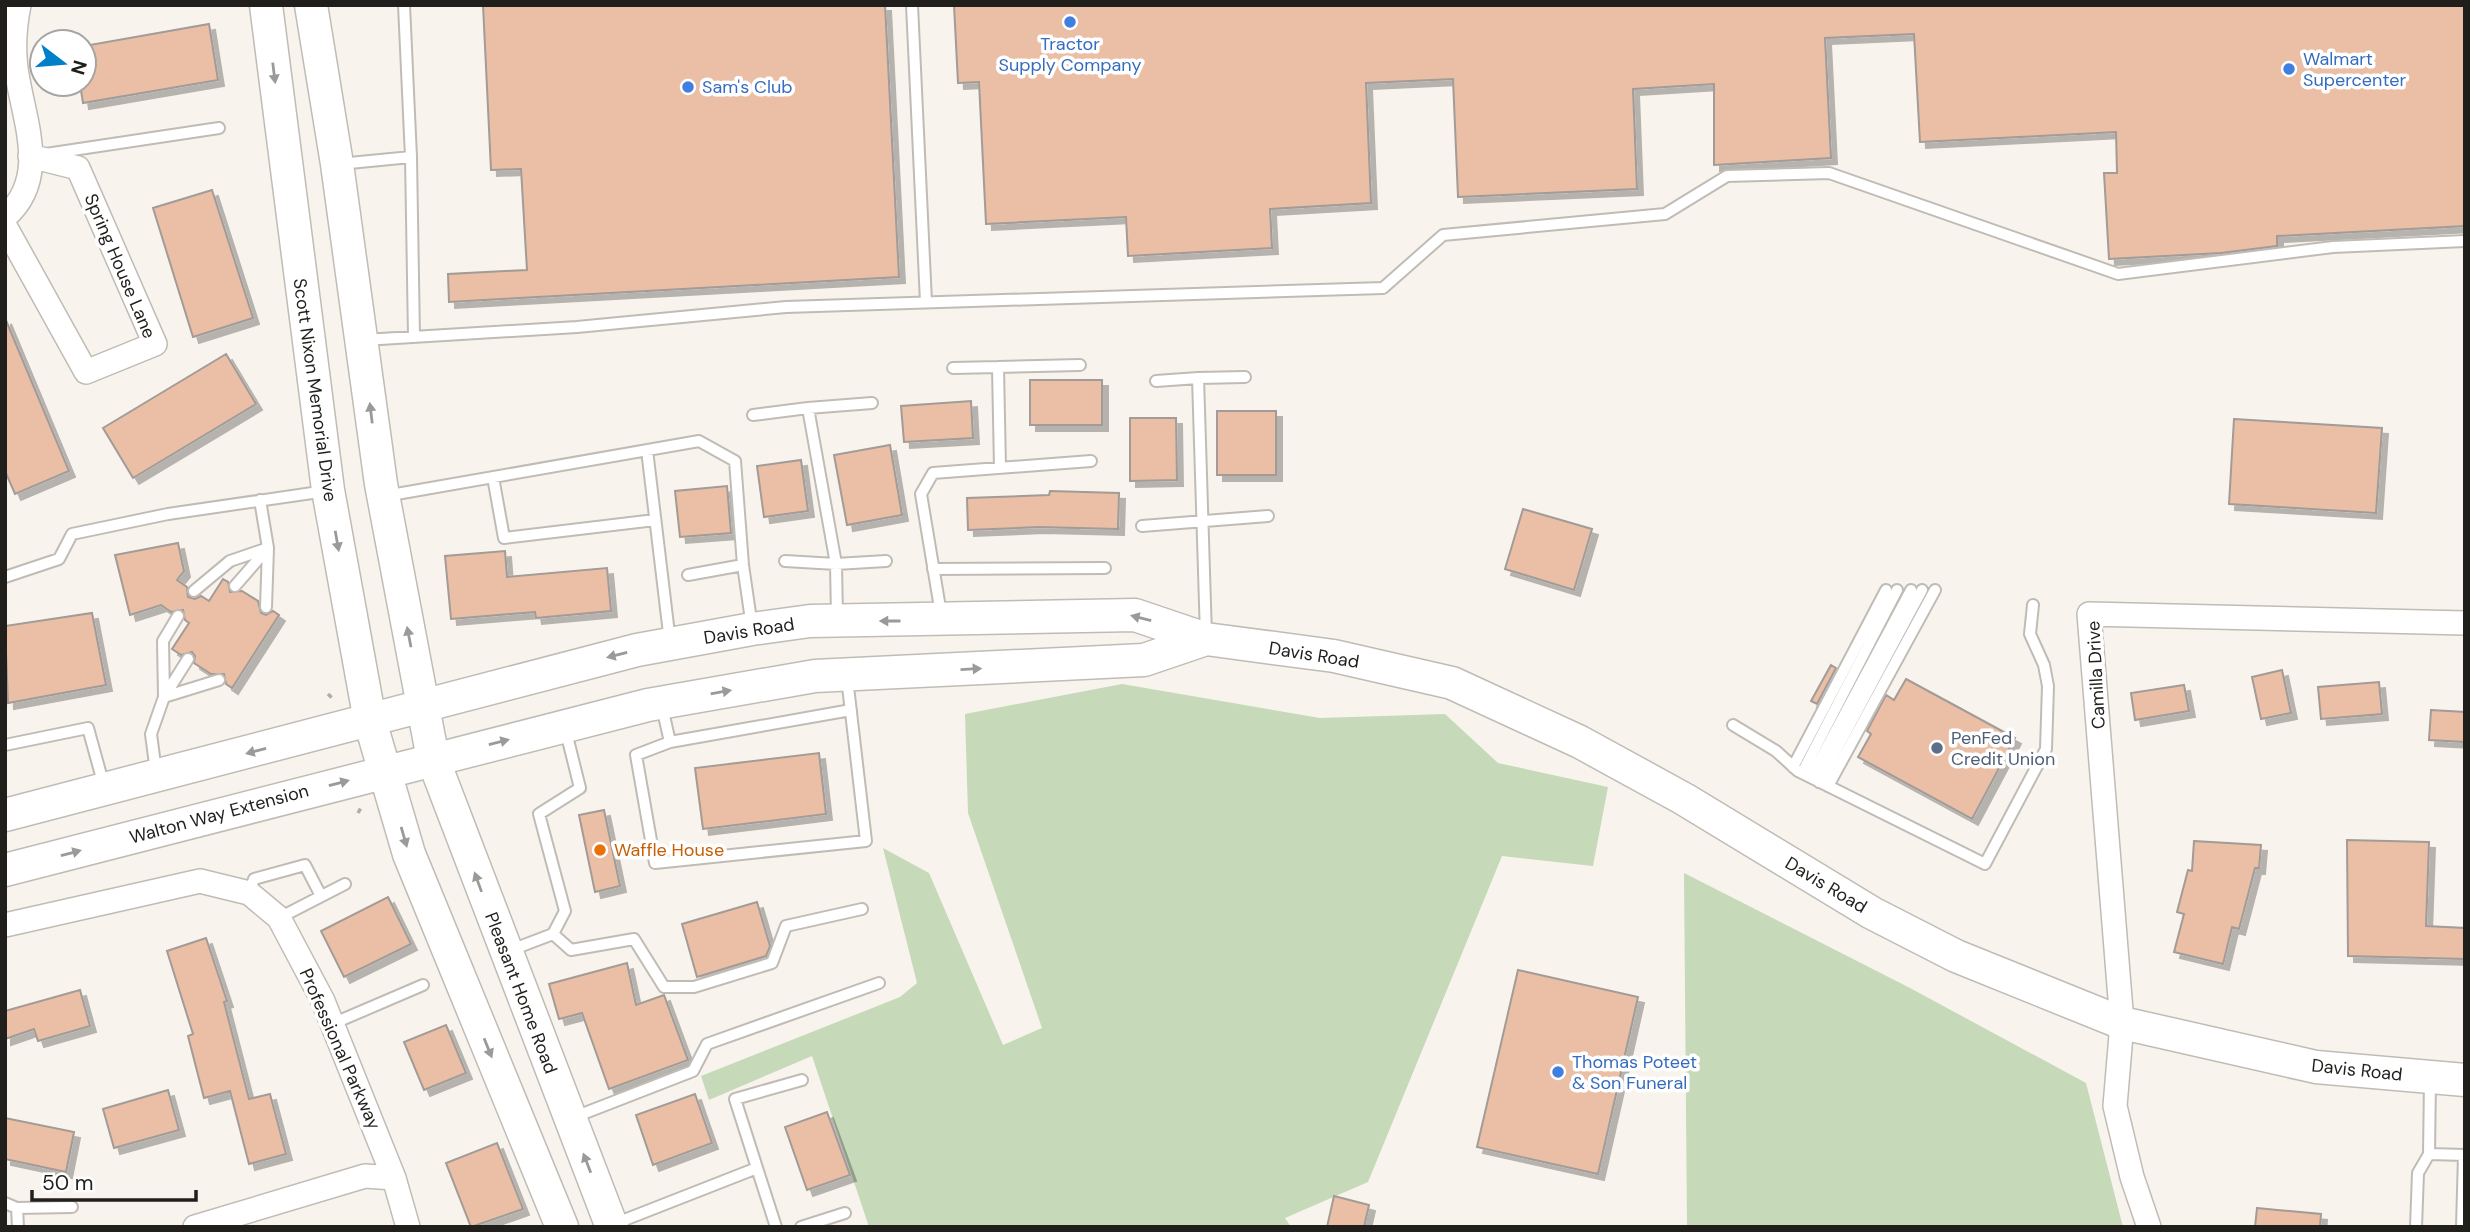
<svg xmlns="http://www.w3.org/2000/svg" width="2470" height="1232" viewBox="0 0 2470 1232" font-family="'DM Sans',sans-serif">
  <defs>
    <filter id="shadow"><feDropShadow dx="6" dy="6" stdDeviation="0" flood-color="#0004"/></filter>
  </defs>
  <rect width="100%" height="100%" fill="#f8f4ed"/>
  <path fill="#c6d9b9" d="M1122 684 1320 718 1445 714 1498 763 1608 787 1593 866 1502 856 1368 1182 1285 1218 1291 1227H869L812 1056 709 1100 701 1076 900 997 917 983 883 848 929 873 1003 1045 1042 1028 968 813 965 714Z
    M1684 873 1910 988 2086 1083 2123 1227H1687Z"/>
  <path fill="#eabfa6" stroke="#a29b97" stroke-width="2" filter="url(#shadow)" d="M483 5H885L899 277 449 302 448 274 527 270 521 169 491 170Z
    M954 5H2465V226L2277 236V246L2221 253 2109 259 2104 173H2117L2116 132 1920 142 1914 34 1825 38 1831 158 1714 165V84L1633 89 1637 189 1458 197 1453 79 1366 83 1371 203 1270 209 1272 248 1128 256 1126 217 986 224 979 82 958 83Z
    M209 24 218 80 83 103 80 84H84V46Z
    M212 190 253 318 193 337 153 208Z
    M5 318 69 471 15 494 5 471Z
    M226 354 256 404 133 478 103 428Z
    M1030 380H1102V425H1030Z
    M971 401 973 438 904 442 901 406Z
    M1217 411H1276V475H1217Z
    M1130 418H1176L1177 480 1130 481Z
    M2234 419 2382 428 2376 513 2229 504Z
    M890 445 902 515 847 525 834 455Z
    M801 460 808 511 764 517 757 466Z
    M727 486 731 533 680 537 675 491Z
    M1050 491 1119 493 1118 529 1039 527 968 530 967 498 1049 495Z
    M1523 509 1592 529 1574 590 1505 569Z
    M178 543 184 571 177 580 187 587 188 597 195 599 201 596 209 601 223 579 228 582 230 592 242 591 258 601 261 613 266 615 273 611 279 615 232 688 226 684 224 674H211L194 663 195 656 192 652 181 655 172 649 189 623 185 620 183 610 171 612 161 605 130 615 115 555Z
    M505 551 507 577 607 568 611 611 536 618 535 612 451 619 445 556Z
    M92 613 106 685 8 703 5 626Z
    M1831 665 1836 668 1817 704 1811 701Z
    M2282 670 2291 713 2261 719 2252 677Z
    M1906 679 2015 738 1972 819 1858 757 1871 734 1867 731 1886 695 1894 700Z
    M2379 682 2382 714 2321 719 2318 687Z
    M2184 685 2189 711 2135 720 2131 693Z
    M2431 710 2465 712V742L2429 740Z
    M819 753 826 814 703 829 695 768Z
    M604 810 620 886 595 892 579 815Z
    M2347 840 2429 842 2426 926 2465 928V959L2348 956Z
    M2194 841 2261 845 2259 868H2255L2239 929 2232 927 2223 964 2174 952 2184 914 2177 912 2188 870 2192 871Z
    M388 897 411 944 344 977 321 931Z
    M757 902 770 946 766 956 697 977 682 924Z
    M206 938 227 1001 224 1002 249 1099 270 1094 286 1154 249 1164 230 1091 204 1098 188 1036 193 1034 167 951Z
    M627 963 636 1005 664 995 688 1060 609 1089 582 1013 559 1019 549 984Z
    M1518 970 1638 997 1598 1174 1477 1147Z
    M80 990 90 1026 38 1041 34 1029 5 1039V1011Z
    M446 1025 466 1073 424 1090 404 1042Z
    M168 1090 179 1130 114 1148 103 1109Z
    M695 1094 712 1143 653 1165 636 1115Z
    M827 1112 850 1175 807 1190 785 1127Z
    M5 1118 74 1132 66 1172 5 1159Z
    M497 1143 523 1209 471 1227 446 1163Z
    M1334 1196 1369 1205 1364 1227H1327Z
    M2257 1208 2321 1214 2320 1227H2255Z"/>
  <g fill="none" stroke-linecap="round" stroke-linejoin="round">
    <g stroke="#c0bcb5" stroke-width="14">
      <path id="service" d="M912 5 926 302
        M46 154 219 128
        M411 157 414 337
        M339 164 411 157 404 5
        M364 340 577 327 786 307 1383 288 1443 235 1665 214 1727 176 1829 173 2118 274 2333 247 2465 241
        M953 368 998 367
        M1156 381 1198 378
        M753 415 808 408
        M647 450 670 642
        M1000 468 998 367 1080 365
        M493 477 504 538 655 520
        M385 496 699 441 735 461 743 565 752 627
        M1142 526 1268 516
        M785 561 836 564 886 561
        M933 569 1105 568
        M688 575 743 565
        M5 577 59 559 72 534 168 514 326 491
        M235 586 268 548 260 500
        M194 591 230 561 268 548 266 607
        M941 614 921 494 933 473 1091 461
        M837 618 836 564 808 408 872 403
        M1206 636 1198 378 1245 377
        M188 659 164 697 219 680
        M847 678 866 841 655 863 636 755 670 742 851 710
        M662 707 670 742
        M1733 725 1776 751 1798 771 1985 864 2046 749 2048 686 2044 665 2030 634 2033 605
        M5 745 88 728 104 786
        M1793 767 1886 590
        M156 772 151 734 164 697 163 641 178 616
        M1802 773 1897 590
        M1811 777 1911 590
        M1819 782 1922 590
        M1828 786 1935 590
        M249 893 254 879 305 865 321 896
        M279 918 345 884
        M553 934 571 950 634 939 664 987H694L772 963 786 926 862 909
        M511 950 553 934 565 911 539 814 580 788 565 728
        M332 1024 423 985
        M2430 1080 2429 1154 2465 1155
        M572 1118 693 1071 707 1044 879 983
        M757 1168 735 1099 802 1080
        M5 1203 17 1208 72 1207
        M17 1208 18 1227
        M614 1224 757 1168 776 1227
        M801 1227 845 1213
        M2416 1227 2418 1173 2429 1154
        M2462 1227 2464 1155"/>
    </g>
    <g stroke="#c0bcb5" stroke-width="26">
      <path id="minor" d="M5 217C48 180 26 126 18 80 13 56 14 30 19 5
        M5 226 86 372 155 344 78 168 30 156
        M5 925 200 881 249 893 279 918 323 1001 394 1178 408 1227
        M195 1227 365 1176 394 1178
        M2149 1227 2132 1177 2115 1106 2122 1023 2089 614 2465 623"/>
    </g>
    <g stroke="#c0bcb5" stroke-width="35">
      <path id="secondary" d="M266 5 328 490 370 721 409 854 562 1227
        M311 5 337 164 381 484 433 759 612 1227
        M5 815 637 650 752 629 810 621 1135 615 1206 639 1334 656 1452 683 1580 742 1684 799 1872 913 1956 956 2122 1023 2316 1067 2465 1080
        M5 870 648 705 815 676 1144 660 1206 639"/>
    </g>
    <path stroke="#b0ada7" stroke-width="3.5" stroke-dasharray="5 5" stroke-linecap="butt" d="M328 694 335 701
      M358 813 362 806"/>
    <use href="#service" stroke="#fff" stroke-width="10"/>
    <use href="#minor" stroke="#fff" stroke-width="23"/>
    <use href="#secondary" stroke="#fff" stroke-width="32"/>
  </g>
  <defs><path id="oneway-solid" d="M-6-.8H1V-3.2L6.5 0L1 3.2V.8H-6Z" transform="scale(1.75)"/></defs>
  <g fill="#9b9a99">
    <use href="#oneway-solid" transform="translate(274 73) rotate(83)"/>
    <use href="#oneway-solid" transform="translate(371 413) rotate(-97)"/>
    <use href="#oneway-solid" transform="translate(337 541) rotate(80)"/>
    <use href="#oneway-solid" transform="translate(1141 618) rotate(-166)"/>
    <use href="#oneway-solid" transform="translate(890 621) rotate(180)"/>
    <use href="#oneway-solid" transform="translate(409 637) rotate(-101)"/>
    <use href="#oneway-solid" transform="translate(617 655) rotate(166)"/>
    <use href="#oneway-solid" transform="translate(971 669) rotate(-3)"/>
    <use href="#oneway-solid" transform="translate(721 692) rotate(-10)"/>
    <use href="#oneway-solid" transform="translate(499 742) rotate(-14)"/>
    <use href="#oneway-solid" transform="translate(256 751) rotate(165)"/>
    <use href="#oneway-solid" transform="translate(339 783) rotate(-15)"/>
    <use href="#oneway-solid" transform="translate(404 837) rotate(74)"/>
    <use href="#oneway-solid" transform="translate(71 853) rotate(-15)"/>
    <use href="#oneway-solid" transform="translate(478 882) rotate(-110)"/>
    <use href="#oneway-solid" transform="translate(488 1048) rotate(68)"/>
    <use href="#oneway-solid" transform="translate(587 1163) rotate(-111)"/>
  </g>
  <g fill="#3f7fe0" stroke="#fff" stroke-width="2.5">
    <circle cx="1070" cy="22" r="7"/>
    <circle cx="2289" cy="69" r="7"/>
    <circle cx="688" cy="87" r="7"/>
    <circle cx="1558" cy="1072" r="7"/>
  </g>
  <circle fill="#5c6f8a" stroke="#fff" stroke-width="2.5" cx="1937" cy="748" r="7"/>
  <circle fill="#e8710a" stroke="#fff" stroke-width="2.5" cx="600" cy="850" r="7"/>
  <g text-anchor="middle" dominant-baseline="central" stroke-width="7" stroke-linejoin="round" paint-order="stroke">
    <g font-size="18" fill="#366cbe" stroke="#fff" text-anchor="start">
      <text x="1070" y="44" text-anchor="middle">Tractor<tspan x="1070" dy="21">Supply Company</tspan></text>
      <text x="2303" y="59">Walmart<tspan x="2303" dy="21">Supercenter</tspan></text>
      <text x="702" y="87">Sam's Club</text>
      <text x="1572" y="1062">Thomas Poteet<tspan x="1572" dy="21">&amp; Son Funeral</tspan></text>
    </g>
    <g font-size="18" fill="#201f1c" stroke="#fff">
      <text transform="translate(120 266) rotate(67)">Spring House Lane</text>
      <text transform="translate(315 390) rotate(82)">Scott Nixon Memorial Drive</text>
      <text transform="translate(749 631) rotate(-9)">Davis Road</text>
      <text transform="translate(1314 655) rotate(9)">Davis Road</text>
      <text transform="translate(2096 675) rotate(-93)">Camilla Drive</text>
      <text transform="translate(219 814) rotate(-15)">Walton Way Extension</text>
      <text transform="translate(1826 885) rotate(31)">Davis Road</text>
      <text transform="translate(521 993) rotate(69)">Pleasant Home Road</text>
      <text transform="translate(340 1049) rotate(66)">Professional Parkway</text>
      <text transform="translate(2357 1070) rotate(6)">Davis Road</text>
    </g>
    <g font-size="18" fill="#4e5e75" stroke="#fff" text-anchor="start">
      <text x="1951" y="738">PenFed<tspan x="1951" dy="21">Credit Union</tspan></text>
    </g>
    <g font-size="18" fill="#c56008" stroke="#fff" text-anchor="start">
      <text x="614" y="850">Waffle House</text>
    </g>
  </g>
  <rect width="2470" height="1232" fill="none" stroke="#201f1c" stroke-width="14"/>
  <g transform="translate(63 63) rotate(106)"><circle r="33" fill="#ffffff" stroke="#a6a5a4" stroke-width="2"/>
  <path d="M0-5L12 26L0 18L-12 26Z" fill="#0080c8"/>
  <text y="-10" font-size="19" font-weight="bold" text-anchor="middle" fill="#201f1c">N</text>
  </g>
  <path d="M32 1190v10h164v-10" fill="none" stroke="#201f1c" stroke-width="3.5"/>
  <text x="42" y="1190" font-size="21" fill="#201f1c" stroke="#ffffff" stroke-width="5" paint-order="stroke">50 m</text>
</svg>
